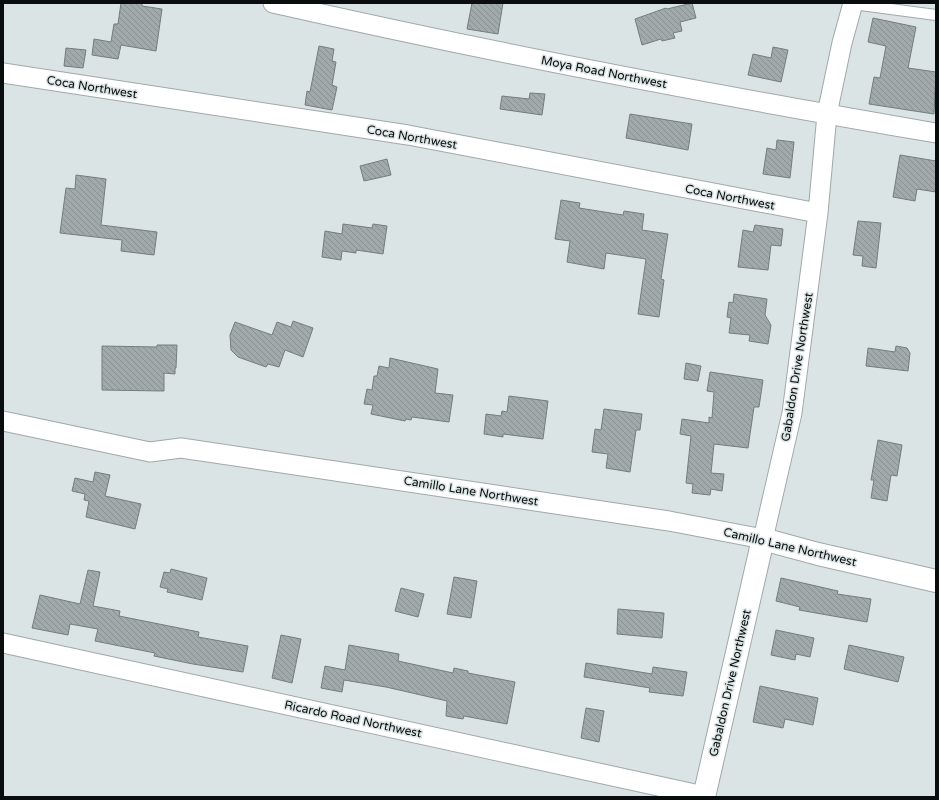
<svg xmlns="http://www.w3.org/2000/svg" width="939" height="800" viewBox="0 0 939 800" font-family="'Varela Round',sans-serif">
  <defs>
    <pattern id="building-back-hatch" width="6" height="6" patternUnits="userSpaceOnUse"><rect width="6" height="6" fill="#a1aaaa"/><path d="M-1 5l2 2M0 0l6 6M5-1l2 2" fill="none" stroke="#899191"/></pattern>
  </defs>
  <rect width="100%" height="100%" fill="#dae4e4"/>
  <path fill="url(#building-back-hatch)" stroke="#747d7d" d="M121 3H142V6L162 9 156 51 121 45 118 59 92 55 94 39 111 42 114 24H118Z
    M472 3H503L498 34 467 29Z
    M692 3 696 18 680 22 682 31 673 33 675 38 662 41 661 39 642 45 635 19 666 8 667 9Z
    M873 18 916 27 908 68 936 72 934 114 869 104 874 77 880 78 886 46 868 42Z
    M319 46 334 49 332 61 336 62 332 85 337 87 332 110 305 105 307 91 310 92Z
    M773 47 788 50 781 82 748 75 753 54 771 58Z
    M66 48 86 50 83 68 64 66Z
    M530 93 545 94 542 115 500 109 502 96 529 99Z
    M630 114 692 124 688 150 626 138Z
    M777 140 794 142 790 178 763 174 767 148 776 150Z
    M900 155 936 161V192L917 189 915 201 893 197Z
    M387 159 391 175 364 181 360 166Z
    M76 175 106 179 101 225 157 232 154 255 121 251 122 240 60 233 66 188 75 189Z
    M561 200 580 203 579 208 623 215 624 211 644 214 642 230 668 234 661 279 664 280 659 317 638 314 646 259 606 253 604 269 567 262 570 241 555 239Z
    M858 221 881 223 876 268 862 266 863 256 853 255Z
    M343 224 372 228 373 224 387 226 383 254 356 250V253L342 251 341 260 322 257 325 231 342 234Z
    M755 225 783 229 781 246 771 245 768 270 738 267 743 230 753 232Z
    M734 294 767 299 765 315 771 325 768 344 749 341 750 335 729 333 731 318 727 317 729 302 733 303Z
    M293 321 313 328 303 357 285 350 279 367 268 364 266 367 238 357 231 350 230 335 235 322 272 335 277 322 291 327Z
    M157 345H177L176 368H175V374L164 373V391L102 390V346L157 347Z
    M896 346 907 348 910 353 908 371 866 366 868 348 895 352Z
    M390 358 438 369 435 393 453 395 449 422 412 417 411 420 406 419 405 421 371 414 373 405 364 404 367 389 372 390 374 376H377L379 366 389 368Z
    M686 363 701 366 698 381 684 379Z
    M710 372 763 380 759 407H754L748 448 714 444 711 473 724 474 722 491 711 489 710 495 692 493 693 484 686 483 691 436 680 434 682 419 709 423V417L712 418 714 392 707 391Z
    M509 396 548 401 543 439 503 434V437L484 434 486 414 501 416 502 411 507 412Z
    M604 409 642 414 640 430H636L630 472 606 468 608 454 592 452 595 429 601 430Z
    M878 440 902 445 897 476 891 475 887 501 871 498 874 480H871Z
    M95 472 110 475 105 496 141 504 135 529 86 517 89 501 84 500 85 494 72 491 75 478 93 482Z
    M171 569 207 578 202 600 167 592 168 589 160 587 164 572 170 573Z
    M88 570 100 572 93 606 120 611 119 616 199 632 198 637 248 646 243 672 193 664 154 656 155 653 95 641 98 629 70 624 68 635 32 628 40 595 80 604Z
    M454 577 477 581 471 618 447 614Z
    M781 578 838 591 837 594 871 599 867 622 799 610 800 607 776 601Z
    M401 588 424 594 418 617 395 611Z
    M618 609 664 613 662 638 617 634Z
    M776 630 814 638 810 657 796 654 795 660 771 655Z
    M281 635 301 639 292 683 272 678Z
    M349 645 399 654 398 661 453 673 454 668 468 671V673L515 682 507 724 464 716 463 719 446 716 447 701 386 687 344 680 342 692 321 688 325 666 345 670Z
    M849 645 904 657 898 682 844 669Z
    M586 663 652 674 653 667 687 672 684 691 683 696 649 692 650 688 584 677Z
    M760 686 818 698 813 725 785 719 783 728 753 722Z
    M586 708 604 711 599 742 581 738Z"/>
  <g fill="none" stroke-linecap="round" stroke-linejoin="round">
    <g stroke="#a0a9a9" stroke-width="12">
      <path id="lane" d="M853 4 936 15"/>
    </g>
    <g stroke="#a0a9a9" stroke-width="21">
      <path id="street" d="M273 3C493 53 714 95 936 133
        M3 73 408 135 818 213
        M3 421 150 452 181 448 669 521 763 539 792 413 818 213 827 114 842 43 853 3
        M3 643 704 796"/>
    </g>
    <g stroke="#a0a9a9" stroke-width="24">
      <path id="secondary" d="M704 797 763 539 818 554 936 581"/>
    </g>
    <use href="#lane" stroke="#fff" stroke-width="10"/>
    <use href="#street" stroke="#fff" stroke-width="19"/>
    <use href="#secondary" stroke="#fff" stroke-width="22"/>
  </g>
  <g text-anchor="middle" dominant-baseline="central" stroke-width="3" stroke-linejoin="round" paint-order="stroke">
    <g font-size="12" fill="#0a0d0d" stroke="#dae4e4">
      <text transform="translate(604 72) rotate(11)">Moya Road Northwest</text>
      <text transform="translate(92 87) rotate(9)">Coca Northwest</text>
      <text transform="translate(412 137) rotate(10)">Coca Northwest</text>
      <text transform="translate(730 197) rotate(11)">Coca Northwest</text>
      <text transform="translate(797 367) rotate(-81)">Gabaldon Drive Northwest</text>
      <text transform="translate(471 491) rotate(9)">Camillo Lane Northwest</text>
      <text transform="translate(790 547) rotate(13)">Camillo Lane Northwest</text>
      <text transform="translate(730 683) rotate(-77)">Gabaldon Drive Northwest</text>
      <text transform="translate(353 719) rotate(12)">Ricardo Road Northwest</text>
    </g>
  </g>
  <rect width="939" height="800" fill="none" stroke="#0a0d0d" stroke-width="8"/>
</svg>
